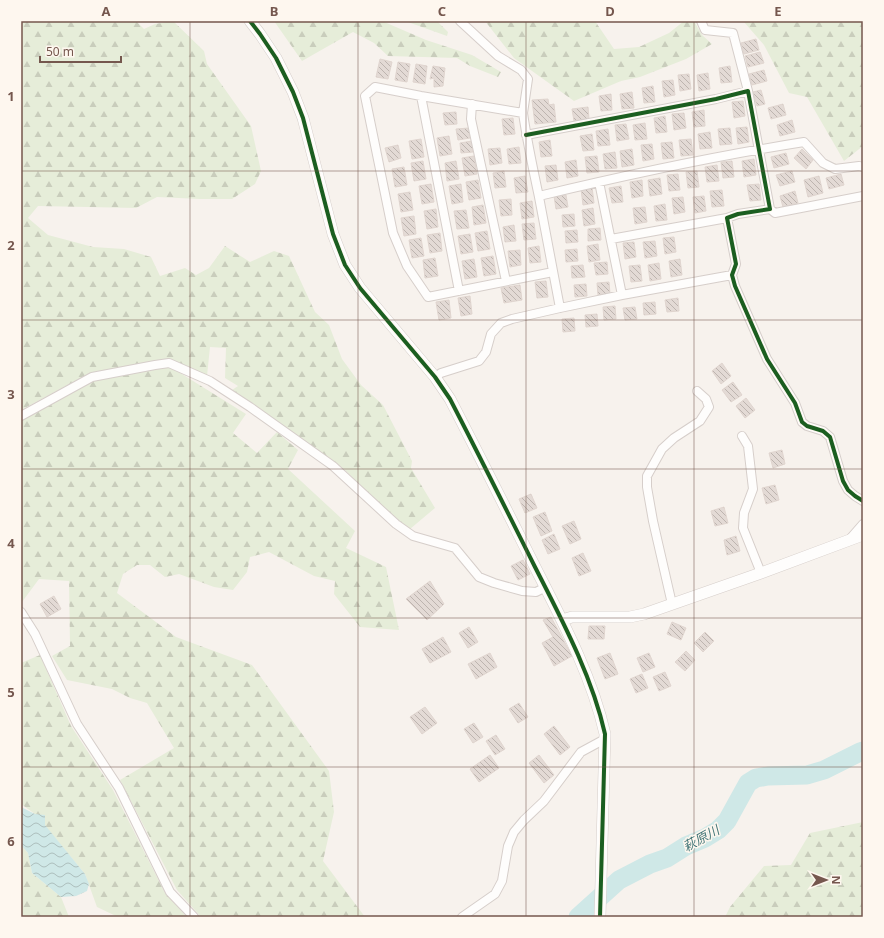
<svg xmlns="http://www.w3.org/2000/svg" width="884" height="938" viewBox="0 0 884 938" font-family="'Noto Sans','Noto Sans JP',sans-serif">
  <defs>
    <pattern id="forest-firs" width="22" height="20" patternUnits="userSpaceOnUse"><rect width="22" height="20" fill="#e6edd9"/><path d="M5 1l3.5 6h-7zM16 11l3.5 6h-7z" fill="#c9cdbc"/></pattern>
    <pattern id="water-waves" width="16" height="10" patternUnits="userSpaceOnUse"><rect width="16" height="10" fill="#cfe8e7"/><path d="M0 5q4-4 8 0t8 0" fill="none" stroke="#adbfbd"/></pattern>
    <pattern id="building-back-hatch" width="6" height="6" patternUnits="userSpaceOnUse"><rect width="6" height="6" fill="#e3dad5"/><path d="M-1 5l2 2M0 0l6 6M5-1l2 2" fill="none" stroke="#bdb4af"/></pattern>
  </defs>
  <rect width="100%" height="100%" fill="#f7f2ed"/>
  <path fill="url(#forest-firs)" d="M21 21H136L144 29 155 24 173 21 204 51 207 64 251 126 261 171 255 184 232 199H200L157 197 136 208 38 206 28 218 48 235 93 247 124 249 151 257 160 276 185 268 196 275 209 268 225 246 250 262 274 251 289 256 315 312 329 325 342 359 361 385 383 405 412 461 411 468 435 508 410 529 394 518 344 469 232 390 238 386 225 378 226 348 210 347 207 376 171 359 90 373 21 410Z
    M274 21H382L426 40 472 55 501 72 498 77 470 66 457 58 388 56 374 43 353 32 302 61Z
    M405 21H437L448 32 447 36Z
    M485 21H595L614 49 639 47 669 33 684 21H694L702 35 712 44 686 59 640 77 621 81 574 101 539 76 514 58Z
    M745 21H863V146L844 161 807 97 789 93 764 45 744 22Z
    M169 366 246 414 233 433 257 453 277 432 298 450 288 469 355 531 346 548 386 567 399 630 360 627 334 594 335 581 314 576 269 552 250 557 247 572 233 590 214 587 179 574 165 577 150 565H137L123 574 117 593 176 637 252 665 329 771 334 812 323 861 365 917H201L177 890 120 780 174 748 147 703 130 698 112 689 67 680 52 656 70 646 69 581 39 579 22 602 21 601V418L94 380Z
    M40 655 71 726 113 790 165 893 187 917H118L97 907 85 874 35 814 21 804V663Z
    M863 822V917H725L730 907 764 866 791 865 810 833Z
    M21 845 28 853 32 873 61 897 69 917H21Z"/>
  <path fill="url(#water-waves)" d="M21 807 35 814 45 815V825L85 874 89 884 87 891 76 896 61 897 32 873 28 853 21 845Z"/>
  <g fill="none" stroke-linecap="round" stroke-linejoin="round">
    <path stroke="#cfe8e7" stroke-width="19" d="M578 917 619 880 650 864 667 858 686 846 705 838 718 830 727 821 748 783 756 778 768 776 807 775 824 770 860 752 863 751"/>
  </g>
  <path fill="url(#building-back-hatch)" stroke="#e0d5cf" d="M756 39 759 50 744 54 741 43Z
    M760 52 764 63 748 67 745 56Z
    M380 59 392 62 388 79 376 77Z
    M398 62 410 64 407 82 395 80Z
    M416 64 427 66 425 84 413 82Z
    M433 66 445 68 443 86 434 87V78L430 79Z
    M730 66 732 82 721 83 719 68Z
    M764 70 767 81 752 85 749 74Z
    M708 73 710 89 699 91 697 75Z
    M689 74 691 89 680 91 678 75Z
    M673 80 675 95 664 97 662 81Z
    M653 86 655 102 644 103 642 88Z
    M761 90 765 104 757 106 753 92Z
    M632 92 634 108 622 109 620 94Z
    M611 94 612 110 601 111 599 96Z
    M548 99 549 105 554 104 556 122 535 124 532 100Z
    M743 101 745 116 734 118 732 102Z
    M783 104 786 115 771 119 768 108Z
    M588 107 589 119 574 121 572 109Z
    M704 110 705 126 694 127 692 112Z
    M456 112 457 124 445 125 443 113Z
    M684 113 686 128 674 130 672 114Z
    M665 116 667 132 656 133 654 118Z
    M513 118 515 134 504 135 502 119Z
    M792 120 795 132 780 136 777 125Z
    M645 123 647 139 635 140 633 125Z
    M626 124 629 139 617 141 615 125Z
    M747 127 749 142 738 144 736 128Z
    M469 128 470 138 458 140 456 129Z
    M730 128 732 144 720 145 718 129Z
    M608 129 610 145 598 146 596 131Z
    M710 132 712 148 700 149 698 134Z
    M592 134 594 150 583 151 580 136Z
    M449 136 452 154 440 156 437 138Z
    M421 139 424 157 412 159 409 141Z
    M691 139 693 155 681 156 679 140Z
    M550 140 552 156 541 157 539 142Z
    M472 141 473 152 461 153 460 143Z
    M672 142 674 158 663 159 661 143Z
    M652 144 654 159 643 161 641 145Z
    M398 145 401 158 389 162 385 148Z
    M519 147 521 163 509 164 507 149Z
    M500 148 502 163 490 165 488 149Z
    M632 149 634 165 622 167 620 151Z
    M802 149 813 160 806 169 794 158Z
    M615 152 617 168 605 169 603 154Z
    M786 153 789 164 774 168 771 157Z
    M474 156 477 174 465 176 462 158Z
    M597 156 599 172 587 173 585 157Z
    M754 159 756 175 744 177 742 161Z
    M576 160 578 176 567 178 565 162Z
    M423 161 426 179 414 181 411 163Z
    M456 161 459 179 447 181 445 163Z
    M732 161 734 177 723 178 721 162Z
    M556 165 558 180 547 182 545 166Z
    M717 165 719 181 707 182 705 167Z
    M404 167 407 185 395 187 392 169Z
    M504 171 506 187 495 188 493 173Z
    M697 171 699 187 688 188 686 172Z
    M792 171 795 182 780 186 776 175Z
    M678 174 680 190 669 191 667 175Z
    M841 174 844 185 829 189 826 178Z
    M525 176 528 192 516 193 514 178Z
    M819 176 823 193 808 197 804 180Z
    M660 178 662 194 650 196 648 180Z
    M478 180 481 198 469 200 466 182Z
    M642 180 643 196 632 198 630 182Z
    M431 184 434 202 422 204 419 186Z
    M461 184 463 202 452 204 449 186Z
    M759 184 761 200 750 201 747 185Z
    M621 186 623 202 612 203 609 188Z
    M592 187 594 203 583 205 581 189Z
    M722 190 724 206 712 207 710 191Z
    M795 191 798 203 783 207 780 196Z
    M410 192 413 210 401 212 398 194Z
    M566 195 568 207 556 209 554 196Z
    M704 196 706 211 695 213 693 197Z
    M683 197 685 212 674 214 672 198Z
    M511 199 512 215 501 216 499 200Z
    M532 201 534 217 522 219 520 203Z
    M665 204 667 220 656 221 654 206Z
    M483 205 486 223 474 225 472 207Z
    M645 207 647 222 635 224 633 208Z
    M593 208 595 224 584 226 582 210Z
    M436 209 438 227 427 229 424 211Z
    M466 210 469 228 457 229 454 211Z
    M574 214 575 226 563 227 562 215Z
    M414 216 416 234 404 236 401 218Z
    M534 223 536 239 524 240 522 224Z
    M514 225 516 241 505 242 503 227Z
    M600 228 601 240 588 241V229Z
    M577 230 578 242 566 243 565 231Z
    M487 231 490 249 478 251 475 233Z
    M440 233 442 251 430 253 427 235Z
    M470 234 473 252 461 254 458 236Z
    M674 237 676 252 665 254 663 238Z
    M421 238 424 256 412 258 409 240Z
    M655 241 657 256 645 258 643 242Z
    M634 242 636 257 625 259 623 243Z
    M598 244 600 260 589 262 587 246Z
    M539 246 541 262 530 263 528 248Z
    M577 249 578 261 566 262 565 250Z
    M520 250 521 265 510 267 508 251Z
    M493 256 496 274 484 276 481 258Z
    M435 258 438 276 425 278 423 260Z
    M474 259 477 277 465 279 462 261Z
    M680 259 682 275 671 277 669 261Z
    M607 262 608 274 596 275 594 263Z
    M659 263 661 279 650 281 648 265Z
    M583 265 585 277 572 278 571 266Z
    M640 265 642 281 631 282 629 266Z
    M546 281 548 297 537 298 535 282Z
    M609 282 610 294 598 295 597 283Z
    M586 284 587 296 575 297 574 285Z
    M520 285 522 300 504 303 501 288Z
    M470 296 472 314 461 316 458 298Z
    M678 298 679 311 667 312 665 300Z
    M449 300 451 318 439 320 436 302Z
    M655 302 656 314 644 315 643 303Z
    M615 306 616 319 604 320 603 307Z
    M635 307 637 319 625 320 623 308Z
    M597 314 598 326 586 327 585 315Z
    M574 318 575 331 563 332 562 319Z
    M722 363 731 376 721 384 712 371Z
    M733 382 742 395 731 402 722 390Z
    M746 398 755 410 745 418 736 406Z
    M782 450 785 464 773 468 769 453Z
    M775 485 779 500 766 504 762 488Z
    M531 494 537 508 525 513 519 499Z
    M724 507 728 523 715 526 711 511Z
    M545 512 552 531 541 536 533 517Z
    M574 521 581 539 570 544 562 526Z
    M554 534 560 549 548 554 542 540Z
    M736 536 740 551 727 555 724 540Z
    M583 553 591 571 579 576 572 558Z
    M523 560 530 574 518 580 511 566Z
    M430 581 444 604 427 620 406 599Z
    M54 596 61 609 47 617 40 604Z
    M551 617 572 656 554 666 542 643 553 637 543 620Z
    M672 622 686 628 681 640 667 634Z
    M589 626H605L604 639H588Z
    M469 627 478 642 468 648 459 633Z
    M705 632 714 641 703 652 694 643Z
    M443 637 451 652 430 663 422 649Z
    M686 651 695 660 685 671 675 662Z
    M490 653 497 667 476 679 468 664Z
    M610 653 618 674 605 679 597 658Z
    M649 653 655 667 643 672 637 658Z
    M665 672 671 686 659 691 653 677Z
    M642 674 648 688 636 693 630 679Z
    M519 703 528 717 518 723 509 709Z
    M425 707 437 723 422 734 410 717Z
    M474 723 483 737 473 743 464 729Z
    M554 726 570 747 560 755 544 734Z
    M496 735 505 749 495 755 486 741Z
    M490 755 499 768 479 782 470 769Z
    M539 755 554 775 544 783 529 763Z"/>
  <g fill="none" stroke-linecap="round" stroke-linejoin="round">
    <g stroke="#d6ceca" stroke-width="10">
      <path id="minor" d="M460 21 498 56 521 70 528 79 523 113
        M701 21 705 30 733 33 748 91
        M421 96 459 291
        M472 104 471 119 506 281
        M526 135 716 99 748 91 770 209 738 214 727 218 736 264 732 275 735 286 767 359 795 403 802 422 807 426 823 431 830 437 843 481 848 490 855 496 863 501
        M599 182 622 295
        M539 196C626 175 715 156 804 142L823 163 835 169 859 166 863 167
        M770 209 775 213 863 196
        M611 239 727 218
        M553 272 428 297 407 266 393 233 365 96 375 87 421 96 523 113C527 141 533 169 539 197 546 234 553 271 560 308
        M435 377 441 373 479 361 486 352 491 334 501 323 512 319 560 308 622 295 732 275
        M21 416 92 377 155 365 169 363 210 381 250 407 333 466 396 524 413 536 455 548 479 577 494 583 522 591 536 592 546 587
        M742 436 748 446 753 489 744 513 743 528 761 573
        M849 540 863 524
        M672 604 653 521 647 487V476L662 449 674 438 700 421 709 407 706 399 697 391
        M21 612 35 634 77 724 119 788 170 892 194 917
        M462 917 495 894 502 881 508 846 514 832 524 820 544 801 581 752 605 739"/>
    </g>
    <g stroke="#d6ceca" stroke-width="12">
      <path id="tertiary" d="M250 21 260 34 276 58 293 92 303 118 333 234 345 265 360 288 435 377 450 399C479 455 507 511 535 567 562 620 592 676 605 734L600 917
        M562 620 572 617H630L644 614 761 573 863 535"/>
    </g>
    <use href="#minor" stroke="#fefdfc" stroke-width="8"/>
    <use href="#tertiary" stroke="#fefdfc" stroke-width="11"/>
    <g stroke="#fef7ef" stroke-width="6">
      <path id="cycleway" d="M250 21 260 34 276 58 293 92 303 118 333 234 345 265 360 288 435 377 450 399C479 455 507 511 535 567 562 620 592 676 605 734L600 917
        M526 135 716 99 748 91 770 209 738 214 727 218 736 264 732 275 735 286 767 359 795 403 802 422 807 426 823 431 830 437 843 481 848 490 855 496 863 501"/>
    </g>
    <use href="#cycleway" stroke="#1b5e20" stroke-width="4"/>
  </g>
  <path fill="none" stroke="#75574e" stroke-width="1" stroke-opacity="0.55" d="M190 21V917M358 21V917M526 21V917M694 21V917M21 171H863M21 320H863M21 469H863M21 618H863M21 767H863"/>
  <g text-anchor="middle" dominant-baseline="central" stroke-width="3" stroke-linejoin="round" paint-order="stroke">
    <g font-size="13" font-style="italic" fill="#427678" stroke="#fef7ef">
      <text transform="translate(701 838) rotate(-29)">萩原川</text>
    </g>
  </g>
  <rect width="884" height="938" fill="none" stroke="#fef7ef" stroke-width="44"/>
  <g transform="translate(826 880) rotate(90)" stroke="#fef7ef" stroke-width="3" paint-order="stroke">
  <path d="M0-3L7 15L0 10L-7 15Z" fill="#75574e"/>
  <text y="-6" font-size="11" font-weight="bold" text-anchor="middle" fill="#75574e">N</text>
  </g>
  <path d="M40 56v6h81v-6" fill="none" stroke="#75574e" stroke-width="2"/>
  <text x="46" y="56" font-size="12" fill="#75574e" stroke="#fef7ef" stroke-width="3" paint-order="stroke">50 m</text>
  <rect x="22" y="22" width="840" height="894" fill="none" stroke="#75574e" stroke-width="1.5"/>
  <g font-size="13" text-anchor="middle" font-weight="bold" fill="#75574e">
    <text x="106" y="16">A</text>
    <text x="274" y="16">B</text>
    <text x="442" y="16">C</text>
    <text x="610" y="16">D</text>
    <text x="778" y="16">E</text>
    <text x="11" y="101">1</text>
    <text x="11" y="250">2</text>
    <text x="11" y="399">3</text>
    <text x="11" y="548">4</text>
    <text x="11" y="697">5</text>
    <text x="11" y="846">6</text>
  </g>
</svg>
